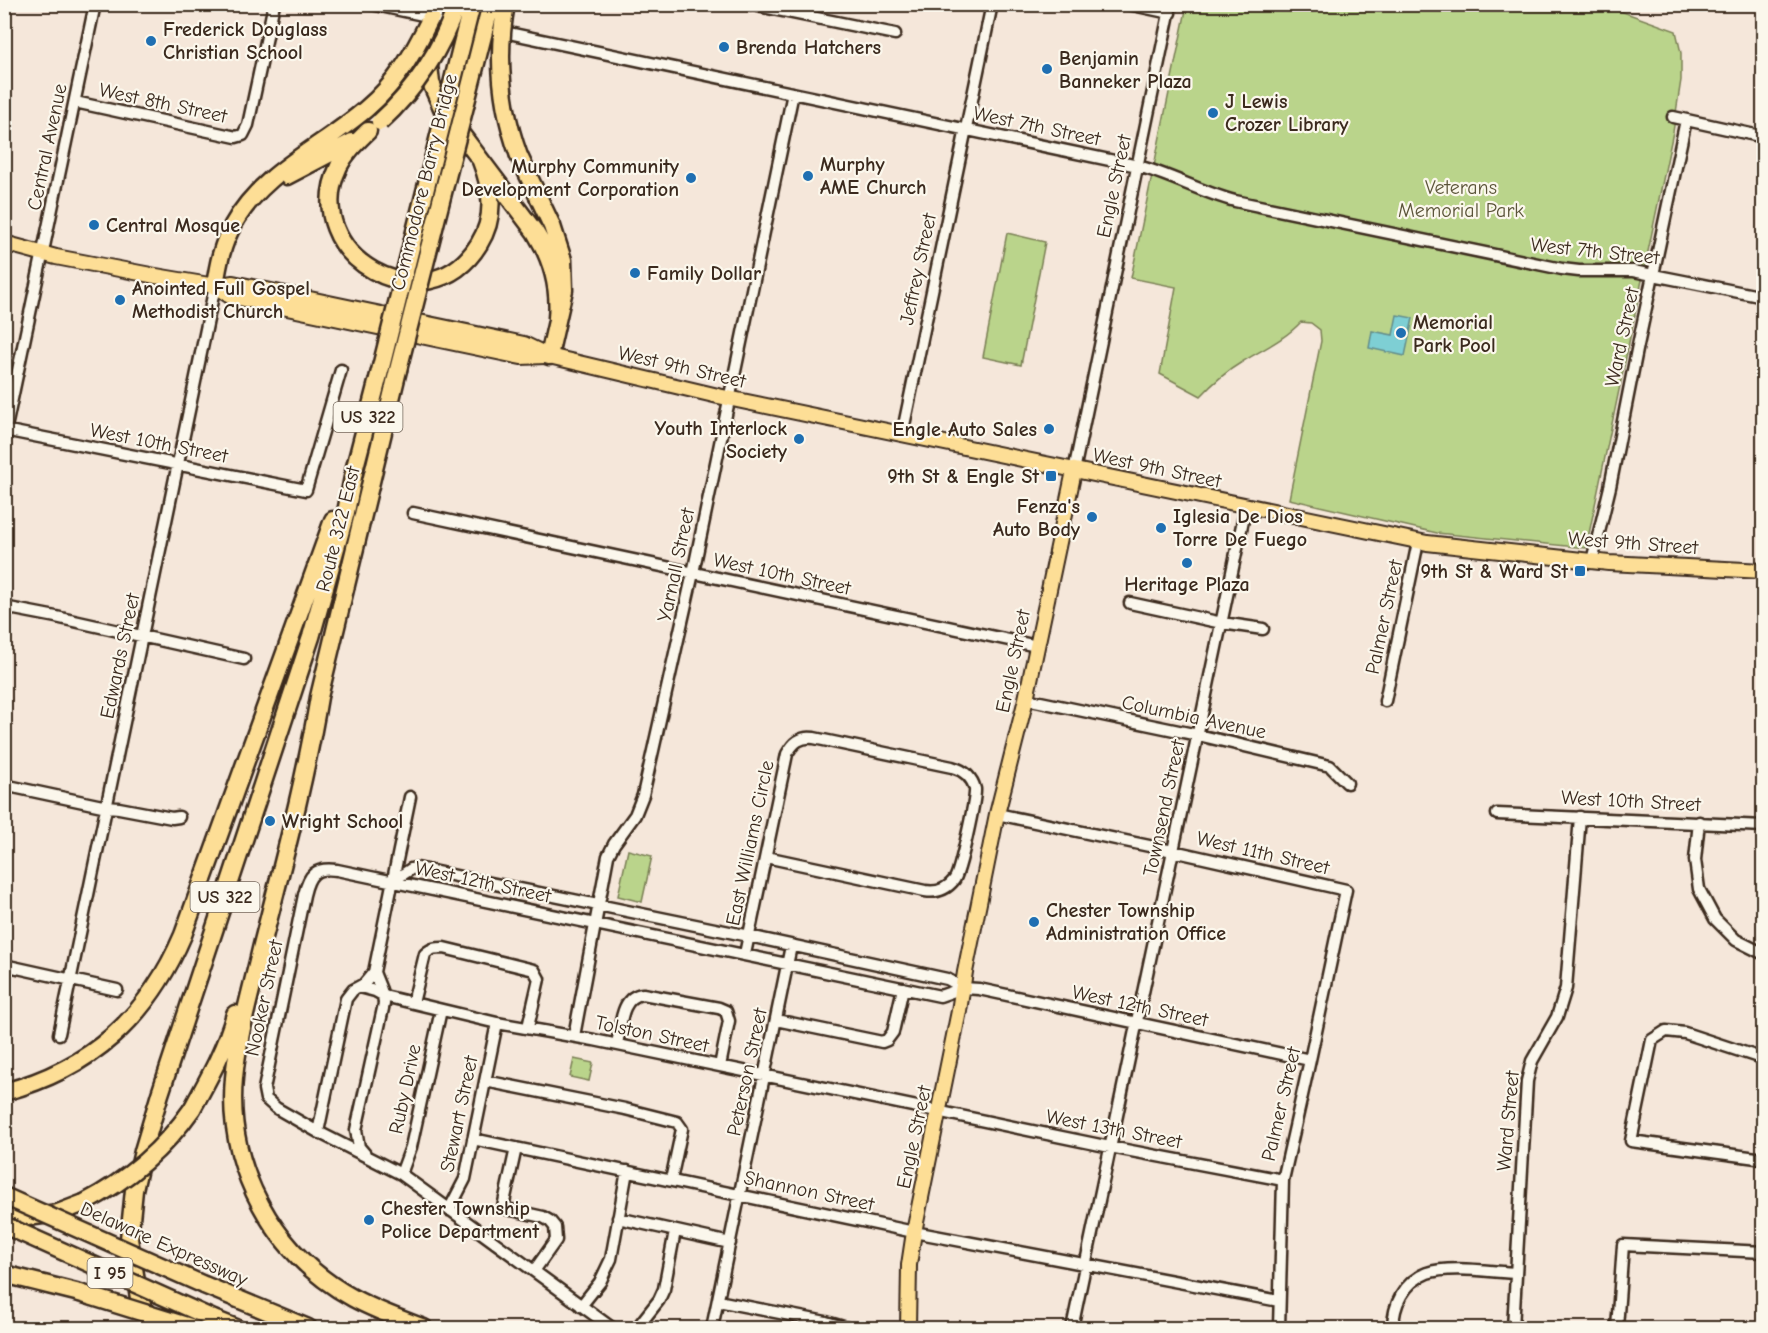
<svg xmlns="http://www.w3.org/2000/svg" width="1768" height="1333" viewBox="0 0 1768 1333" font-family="'Comic Neue',sans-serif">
  <rect width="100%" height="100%" fill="#f5e7da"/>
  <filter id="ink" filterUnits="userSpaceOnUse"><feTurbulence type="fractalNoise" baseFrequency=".0167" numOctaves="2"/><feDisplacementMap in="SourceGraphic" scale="12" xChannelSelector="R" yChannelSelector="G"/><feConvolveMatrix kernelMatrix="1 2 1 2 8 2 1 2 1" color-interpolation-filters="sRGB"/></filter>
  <g filter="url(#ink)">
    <path fill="#bad48b" stroke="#7a7f54" stroke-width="1.5" d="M1601 4 1676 31 1681 53V80L1673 132 1586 548 1437 533 1289 499 1321 341 1320 330 1311 323 1301 322C1284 340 1263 349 1242 362 1227 371 1213 383 1201 396L1160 374 1176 287 1131 278 1187 5Z
      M1007 233 1045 242 1021 365 983 357Z
      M628 850 652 856 642 902 618 896Z
      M574 1059 593 1063 589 1081 570 1077Z"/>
    <path fill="#7ecfd4" stroke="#638d8b" stroke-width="1.5" d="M1397 315 1413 318 1405 356 1369 348 1372 331 1393 335Z"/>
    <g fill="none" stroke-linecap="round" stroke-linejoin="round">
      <g stroke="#3b2a1e" stroke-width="15">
        <path id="minor" d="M371 4 1138 166C1171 175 1201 192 1235 201L1562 269 1579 271H1633L1764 297
          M748 4 895 34
          M1128 4 1170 13
          M431 17 434 4
          M75 102 236 137 243 135 248 125 274 4
          M1673 117 1764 137
          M4 430 306 490 341 370
          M902 435 992 4
          M4 437 95 4
          M1074 471 1171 4
          M413 513 1037 646
          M1592 561 1610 487 1637 350 1686 120
          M1130 603 1222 623 1263 629
          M4 607 56 617 244 659
          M1026 699 1198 735 1330 766 1347 783
          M1385 701 1418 542
          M4 785 107 807 119 808 172 818 179 817
          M997 814 1173 851 1346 890 1310 1060 1283 1180 1279 1328
          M1497 814 1764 826
          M1699 822 1695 860 1699 889 1715 919 1736 940 1764 954
          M393 881 411 869 417 868 749 936 947 979 963 988 979 989 1310 1060
          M745 954 787 754C793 743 800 736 814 738L952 767C963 770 972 777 975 789 976 798 960 873 954 880 946 890 937 893 925 891L766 857
          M4 965 117 990
          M360 987 375 991 384 996 497 1023 594 1040 1110 1147 1283 1180
          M413 1003 425 954C431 948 436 948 444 948L534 970 539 979 528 1027
          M776 1020 882 1042 887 1040 893 1032 903 988
          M59 1034 215 286
          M574 1036 608 856 614 844 635 815 643 795 693 573 793 93
          M617 1044C621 1027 620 996 643 994L719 1008 726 1011 729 1021 720 1066
          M1764 1059 1685 1033 1666 1031 1652 1040 1631 1141 1764 1159
          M485 1081 625 1109 677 1122 682 1129 671 1180
          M318 1132 346 999 353 990 364 984 374 972 410 797
          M473 1139 914 1232 1279 1301
          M516 1148 503 1207 507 1209 543 1217 550 1221 555 1227 556 1240 534 1271
          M365 1154 359 1147 356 1130 384 1004C384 992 377 982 374 972
          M401 1174 411 1147 441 1010
          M449 1210 465 1179 497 1023
          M618 1218 730 1243
          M718 1301 826 1322 847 1328
          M581 1306 600 1282 611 1259 627 1171
          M612 1328 401 1174 318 1132 276 1108 266 1099 264 1089 304 895C309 874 315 867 337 870L940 996 963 988
          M637 1328 659 1300 664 1289 675 1231
          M712 1328 791 946
          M1072 1328 1246 506
          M1393 1328C1393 1305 1404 1282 1427 1273 1450 1265 1492 1272 1516 1273
          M1513 1328 1527 1081 1532 1061 1557 1017 1566 988 1580 817
          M1617 1328 1623 1245 1764 1252"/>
      </g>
      <g stroke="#3b2a1e" stroke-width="18">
        <path id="major" d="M4 243 56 257 156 276 215 286 233 283 524 344 549 356 718 396 1427 543 1609 563 1764 571
          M215 286 230 296 521 357 545 356
          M908 1328 909 1265 914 1232 959 1011 965 972 997 814 1026 699 1074 471"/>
      </g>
      <g stroke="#3b2a1e" stroke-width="21">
        <path id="highway" d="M428 57 431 83 443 110 535 232C552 259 560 286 557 318
          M368 131C357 142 346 152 339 166 296 256 427 329 479 244 496 217 492 189 481 161
          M519 156 552 226 563 260 564 290 549 356
          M287 176 352 142
          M215 286C218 265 222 244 233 225 262 172 321 148 366 109 397 83 413 54 431 17
          M398 370 319 697C305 782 282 866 261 949 251 992 238 1035 234 1078 226 1167 274 1255 353 1298 375 1310 400 1319 424 1328
          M4 1092C91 1069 148 1017 183 935L333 520
          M192 1109C209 1078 226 1048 235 1014
          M4 1220 58 1213 84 1203
          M4 1274 80 1293
          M204 1285 308 1328
          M216 1320 236 1328
          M152 1328 139 1298 129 1239 134 1190 143 1151 160 1094 311 637 346 512 355 467 381 367"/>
      </g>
      <use href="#minor" stroke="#fbf7ec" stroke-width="10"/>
      <use href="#major" stroke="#fdde96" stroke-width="14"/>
      <use href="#highway" stroke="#fdde96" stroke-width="16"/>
      <g stroke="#3b2a1e" stroke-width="21" stroke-linecap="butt">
        <path id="highway-bridge" d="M506 4C496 57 501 107 519 156
          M380 122C416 89 441 51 457 4
          M381 367 472 4
          M398 370 491 4
          M4 1196 204 1285
          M84 1203C128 1180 164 1149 192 1109
          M4 1225 216 1320
          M80 1293 193 1328"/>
      </g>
      <use href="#highway-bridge" stroke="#fdde96" stroke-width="16"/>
    </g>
  </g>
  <g fill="#1f6fb2" stroke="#fbf7ec" stroke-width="2">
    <circle cx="151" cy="41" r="6"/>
    <circle cx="724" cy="47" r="6"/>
    <circle cx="1047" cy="69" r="6"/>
    <circle cx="1213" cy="113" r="6"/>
    <circle cx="808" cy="176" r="6"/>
    <circle cx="691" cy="178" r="6"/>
    <circle cx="94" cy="225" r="6"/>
    <circle cx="635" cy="273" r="6"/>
    <circle cx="120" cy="300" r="6"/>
    <circle cx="1401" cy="333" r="6"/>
    <circle cx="1049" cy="429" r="6"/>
    <circle cx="799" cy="439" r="6"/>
    <rect x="1045" y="470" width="12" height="12" rx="3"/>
    <circle cx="1092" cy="517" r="6"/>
    <circle cx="1161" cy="528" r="6"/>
    <circle cx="1187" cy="563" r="6"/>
    <rect x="1574" y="565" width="12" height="12" rx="3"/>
    <circle cx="270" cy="821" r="6"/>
    <circle cx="1034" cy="922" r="6"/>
    <circle cx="369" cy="1220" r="6"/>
  </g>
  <g text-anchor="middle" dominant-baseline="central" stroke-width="4.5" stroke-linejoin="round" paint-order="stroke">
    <g fill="#fbf7ec" stroke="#75685c" stroke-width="1.5">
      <rect x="333.5" y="402" width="69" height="30" rx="4.5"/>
      <rect x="190.5" y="882" width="69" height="30" rx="4.5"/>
      <rect x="87.5" y="1258" width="45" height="30" rx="4.5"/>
    </g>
    <g font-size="18" font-weight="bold" fill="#3b2a1e">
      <text x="368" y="417">US 322</text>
      <text x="225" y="897">US 322</text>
      <text x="110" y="1273">I 95</text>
    </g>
    <g font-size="20" font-weight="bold" fill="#3b2a1e" stroke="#fbf7ec" text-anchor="start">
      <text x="163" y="29">Frederick Douglass<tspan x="163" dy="23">Christian School</tspan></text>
      <text x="736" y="47">Brenda Hatchers</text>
      <text x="1059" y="58">Benjamin<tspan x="1059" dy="23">Banneker Plaza</tspan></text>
      <text x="1225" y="101">J Lewis<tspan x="1225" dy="23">Crozer Library</tspan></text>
      <text x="820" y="164">Murphy<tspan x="820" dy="23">AME Church</tspan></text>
      <text x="679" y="166" text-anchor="end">Murphy Community<tspan x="679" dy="23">Development Corporation</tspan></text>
      <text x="106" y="225">Central Mosque</text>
      <text x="647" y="273">Family Dollar</text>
      <text x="132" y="288">Anointed Full Gospel<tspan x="132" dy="23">Methodist Church</tspan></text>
      <text x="1413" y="322">Memorial<tspan x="1413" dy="23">Park Pool</tspan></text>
      <text x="787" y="428" text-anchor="end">Youth Interlock<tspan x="787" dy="23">Society</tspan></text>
      <text x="1037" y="429" text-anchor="end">Engle Auto Sales</text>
      <text x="1039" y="476" text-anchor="end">9th St &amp; Engle St</text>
      <text x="1080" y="506" text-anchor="end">Fenza's<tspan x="1080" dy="23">Auto Body</tspan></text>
      <text x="1173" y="516">Iglesia De Dios<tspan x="1173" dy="23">Torre De Fuego</tspan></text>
      <text x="1568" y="571" text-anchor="end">9th St &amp; Ward St</text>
      <text x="1187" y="584" text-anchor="middle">Heritage Plaza</text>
      <text x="282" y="821">Wright School</text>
      <text x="1046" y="910">Chester Township<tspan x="1046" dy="23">Administration Office</tspan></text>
      <text x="381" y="1208">Chester Township<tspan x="381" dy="23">Police Department</tspan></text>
    </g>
    <g font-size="20" fill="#3b2a1e" stroke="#fbf7ec">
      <text transform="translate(163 103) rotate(12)">West 8th Street</text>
      <text transform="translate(1037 126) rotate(12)">West 7th Street</text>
      <text transform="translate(47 147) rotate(-78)">Central Avenue</text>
      <text transform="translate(424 182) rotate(-76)">Commodore Barry Bridge</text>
      <text transform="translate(1114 186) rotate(-78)">Engle Street</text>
      <text transform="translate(1595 251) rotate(6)">West 7th Street</text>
      <text transform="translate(918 269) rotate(-78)">Jeffrey Street</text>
      <text transform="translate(1622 337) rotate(-78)">Ward Street</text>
      <text transform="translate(682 367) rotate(13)">West 9th Street</text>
      <text transform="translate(159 443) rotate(11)">West 10th Street</text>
      <text transform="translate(1157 468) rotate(12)">West 9th Street</text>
      <text transform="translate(338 529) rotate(-76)">Route 322 East</text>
      <text transform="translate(1633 543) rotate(4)">West 9th Street</text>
      <text transform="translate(676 565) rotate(-78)">Yarnall Street</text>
      <text transform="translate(782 574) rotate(12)">West 10th Street</text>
      <text transform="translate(1384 617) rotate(-78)">Palmer Street</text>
      <text transform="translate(120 656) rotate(-78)">Edwards Street</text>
      <text transform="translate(1013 661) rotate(-78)">Engle Street</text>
      <text transform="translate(1194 717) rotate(12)">Columbia Avenue</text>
      <text transform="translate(1631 801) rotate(3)">West 10th Street</text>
      <text transform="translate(1164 808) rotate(-78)">Townsend Street</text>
      <text transform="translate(750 843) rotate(-78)">East Williams Circle</text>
      <text transform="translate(1263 853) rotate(13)">West 11th Street</text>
      <text transform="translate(483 882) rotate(12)">West 12th Street</text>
      <text transform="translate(264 998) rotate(-78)">Nooker Street</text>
      <text transform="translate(1140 1006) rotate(12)">West 12th Street</text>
      <text transform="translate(652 1034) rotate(12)">Tolston Street</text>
      <text transform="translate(747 1072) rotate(-78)">Peterson Street</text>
      <text transform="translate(405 1089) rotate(-78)">Ruby Drive</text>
      <text transform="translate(1281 1104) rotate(-77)">Palmer Street</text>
      <text transform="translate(459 1114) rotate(-78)">Stewart Street</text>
      <text transform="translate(1508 1121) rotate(-85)">Ward Street</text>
      <text transform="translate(1114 1129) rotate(11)">West 13th Street</text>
      <text transform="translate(914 1137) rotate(-78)">Engle Street</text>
      <text transform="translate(809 1191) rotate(12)">Shannon Street</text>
      <text transform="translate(164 1244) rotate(24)">Delaware Expressway</text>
    </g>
    <g font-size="20" fill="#5b5439" stroke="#fbf7ec">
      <text x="1461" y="187">Veterans<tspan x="1461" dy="23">Memorial Park</tspan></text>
    </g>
  </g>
  <rect width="1768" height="1333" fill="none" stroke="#fbf7ec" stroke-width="24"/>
  <rect x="12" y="12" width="1744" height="1309" fill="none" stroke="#3b2a1e" stroke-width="2" filter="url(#ink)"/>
</svg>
